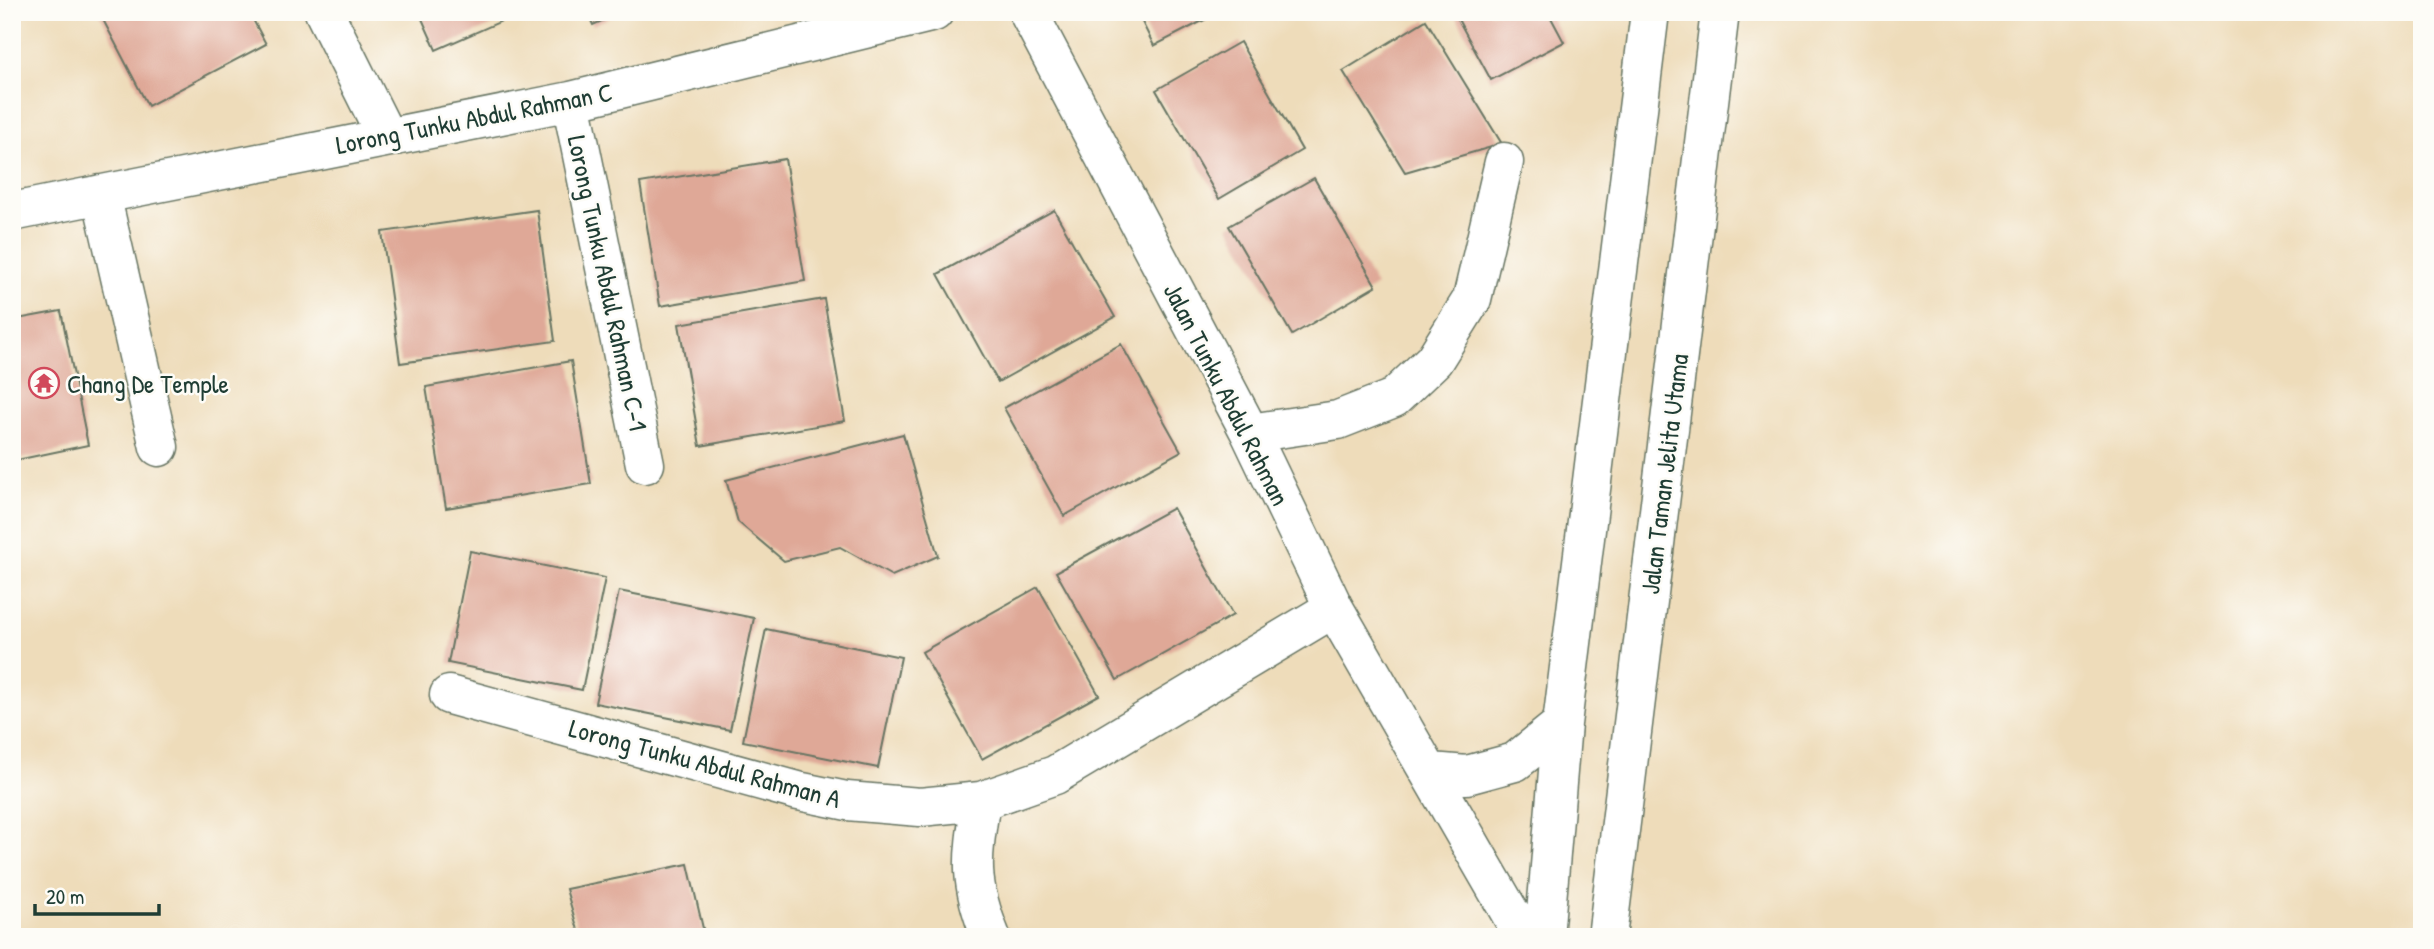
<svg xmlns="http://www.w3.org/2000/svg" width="2434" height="949" viewBox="0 0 2434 949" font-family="'Patrick Hand',sans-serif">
  <rect width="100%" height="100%" fill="#fdfcf7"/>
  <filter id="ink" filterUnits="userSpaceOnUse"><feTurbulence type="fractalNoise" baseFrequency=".0143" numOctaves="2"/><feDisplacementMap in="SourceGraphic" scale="14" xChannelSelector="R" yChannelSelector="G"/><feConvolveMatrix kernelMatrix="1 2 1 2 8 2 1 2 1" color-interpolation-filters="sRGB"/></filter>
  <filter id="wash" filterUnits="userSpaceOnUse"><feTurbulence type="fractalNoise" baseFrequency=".00686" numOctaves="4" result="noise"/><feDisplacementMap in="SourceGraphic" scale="28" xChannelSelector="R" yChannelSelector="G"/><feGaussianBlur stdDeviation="1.57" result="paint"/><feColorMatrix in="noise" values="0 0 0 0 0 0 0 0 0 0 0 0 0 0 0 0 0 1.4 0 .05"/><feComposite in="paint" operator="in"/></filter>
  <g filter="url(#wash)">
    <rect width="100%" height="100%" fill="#eedcba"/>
    <g id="blocks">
      <path fill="#dfa897" d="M99 12H249L266 44 148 106Z
        M419 12H522L436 50Z
        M587 12H622L593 25Z
        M1137 12H1220L1154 46Z
        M1454 12H1548L1564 42 1491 80Z
        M1426 20 1502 144 1405 172 1343 71Z
        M1240 42 1302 150 1219 199 1156 90Z
        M785 159 805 281 660 306 640 183Z
        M1314 178 1376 286 1292 335 1229 226Z
        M537 210 555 341 400 363 382 232Z
        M1054 210 1115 317 998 382 938 274Z
        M824 299 845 421 700 446 679 324Z
        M61 311 88 445 12 461V320Z
        M1121 344 1181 451 1064 516 1004 408Z
        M571 361 591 484 446 508 426 387Z
        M903 434 938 556 892 576 840 547 784 561 738 522 726 480Z
        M1173 508 1233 615 1117 680 1056 572Z
        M470 551 605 578 582 690 448 663Z
        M1038 587 1099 695 982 759 922 652Z
        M619 591 754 618 730 730 595 703Z
        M766 629 901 657 878 768 743 741Z
        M688 864 705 937H580L566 889Z"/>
    </g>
  </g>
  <g filter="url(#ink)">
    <use href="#blocks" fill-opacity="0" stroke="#677563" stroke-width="2"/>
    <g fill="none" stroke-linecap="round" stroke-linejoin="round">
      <g stroke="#677563" stroke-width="41">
        <path id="minor" d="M324 12 386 136
          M1028 12 1250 433 1334 608 1524 937
          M571 101 645 464
          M101 194 159 447
          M12 212 571 101 934 12
          M1250 433 1338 420 1394 398 1434 360 1472 299 1504 162
          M449 695 798 791 847 801 920 807 981 801 1055 775 1334 608
          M1431 772 1467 775 1515 762 1562 724
          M981 801C972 860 968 880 991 937
          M1544 937 1562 724 1650 12
          M1607 937 1720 12"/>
      </g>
      <use href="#minor" stroke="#fff" stroke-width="38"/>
    </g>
  </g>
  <defs>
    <g id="temple-ring" transform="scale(1.575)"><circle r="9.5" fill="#fdfcf7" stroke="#d1495b" stroke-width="1.5"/><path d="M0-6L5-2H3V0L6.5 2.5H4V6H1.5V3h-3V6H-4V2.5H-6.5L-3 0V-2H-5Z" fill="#d1495b"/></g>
  </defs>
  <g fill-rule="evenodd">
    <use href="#temple-ring" x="44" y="383"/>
  </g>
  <g text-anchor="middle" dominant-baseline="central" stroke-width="5" stroke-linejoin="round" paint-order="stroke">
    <g font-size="26" fill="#1f3d34" stroke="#fdfcf7">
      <text transform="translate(474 118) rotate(-11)">Lorong Tunku Abdul Rahman C</text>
      <text transform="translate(608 283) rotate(78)">Lorong Tunku Abdul Rahman C-1</text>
      <text transform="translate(1227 394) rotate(63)">Jalan Tunku Abdul Rahman</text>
      <text transform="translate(1664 474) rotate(-83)">Jalan Taman Jelita Utama</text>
      <text transform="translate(705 763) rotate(15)">Lorong Tunku Abdul Rahman A</text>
    </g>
    <g font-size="26" fill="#1f3d34" stroke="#fdfcf7" text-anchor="start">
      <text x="67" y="383">Chang De Temple</text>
    </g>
  </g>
  <rect width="2434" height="949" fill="none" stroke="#fdfcf7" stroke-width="42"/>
  <path d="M35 904v10h124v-10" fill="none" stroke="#1f3d34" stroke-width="3.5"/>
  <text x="46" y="904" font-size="21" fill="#1f3d34" stroke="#fdfcf7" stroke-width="5" paint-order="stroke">20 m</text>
</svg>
